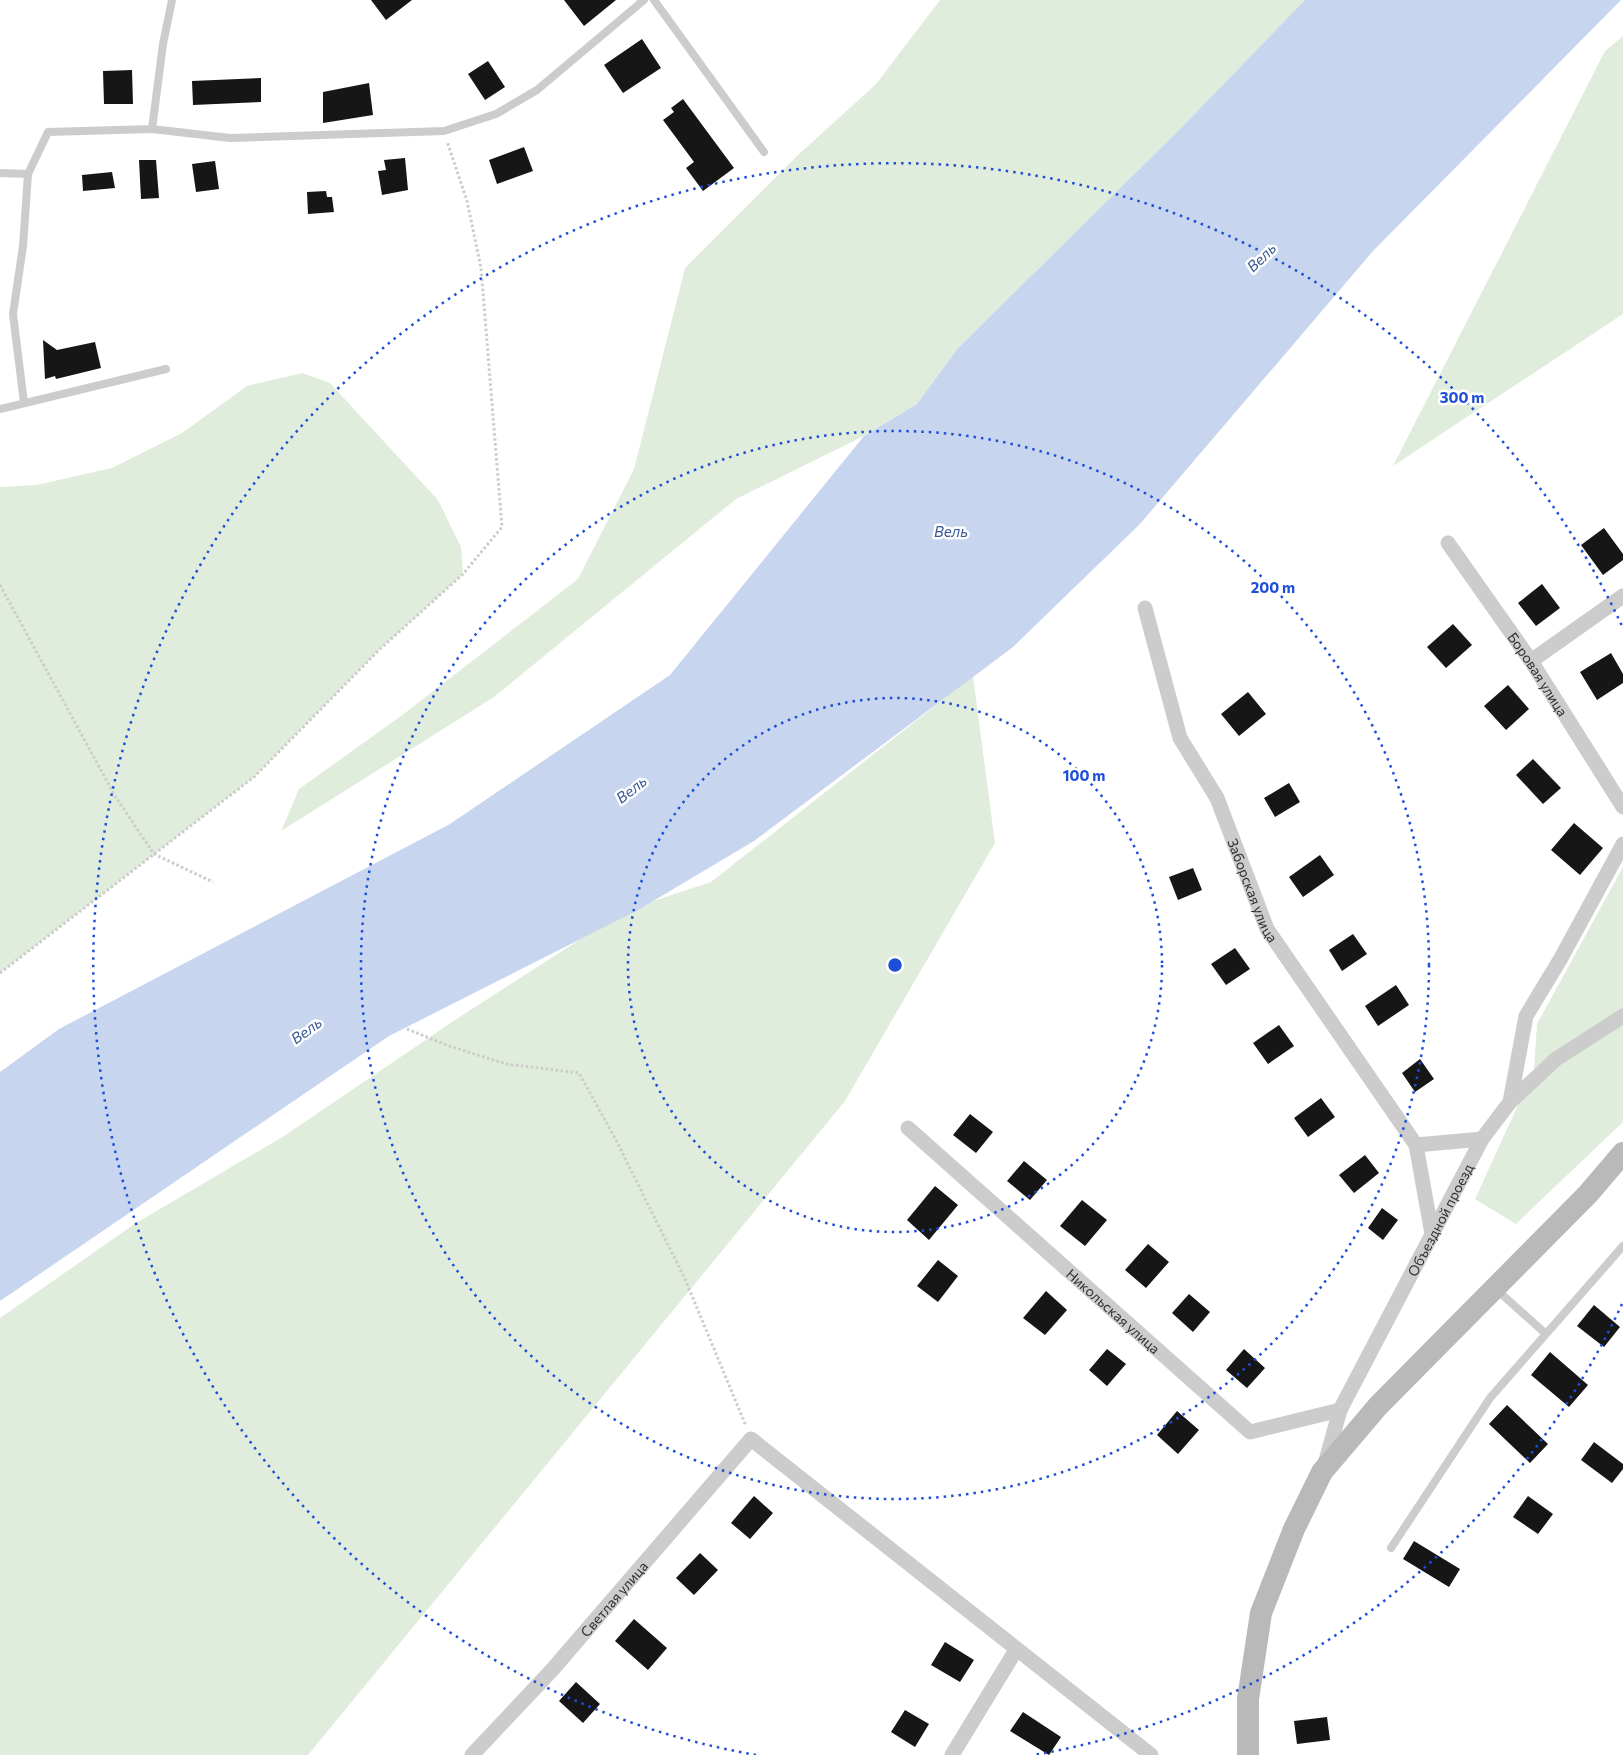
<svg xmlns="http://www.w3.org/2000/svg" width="1623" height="1755" viewBox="0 0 1623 1755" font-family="Commissioner,sans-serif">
  <rect width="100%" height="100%" fill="#fff"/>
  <path fill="#e1eddc" d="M940 0H1305L1179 130 958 348 917 404 864 436 736 499 494 697 281 831 299 789 401 716 578 579 634 469 685 268 798 155 876 84Z
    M1623 36V314L1393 466 1605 51Z
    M302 373 330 383 438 500 461 547 463 574 380 649 254 777 0 973V487L37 485 112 468 182 433 247 386Z
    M973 676 995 843 845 1101 308 1755H0V1318L136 1223 284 1136 458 1018 626 910 711 882Z
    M1623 867V1122L1516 1224 1475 1199 1534 1070 1537 1024Z"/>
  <path fill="#c7d5ee" d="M1305 0H1621L1373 251 1140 524 1013 647 754 841 638 910 389 1036 0 1301V1072L59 1029 450 824 670 675 864 436 917 404 958 348 1179 130Z"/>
  <path fill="#161616" d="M371 0H412L386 20Z
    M564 0H616L584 26Z
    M642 39 661 68 623 93 604 65Z
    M488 61 505 87 485 100 468 74Z
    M132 70 133 104H104L103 71Z
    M261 78V102L193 105 192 81Z
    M369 83 373 115 323 123V92Z
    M683 99 734 168 703 191 686 168 694 162 663 120 674 112 671 108Z
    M524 147 533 171 497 184 489 160Z
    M405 158 408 190 382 195 378 171 386 170 384 160Z
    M139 160H156L159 198 141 199Z
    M215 161 219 189 196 192 192 164Z
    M112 172 115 188 83 191 82 175Z
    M326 191 327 197H332L334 212 308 214 307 192Z
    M43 340 57 350 95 342 101 368 56 379 55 376 45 379Z
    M1604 528 1623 554V560L1603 575 1581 545Z
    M1542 584 1560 608 1536 626 1518 603Z
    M1453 624 1472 645 1446 668 1427 647Z
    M1611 653 1623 674V683L1597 700 1580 672Z
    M1508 685 1529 709 1506 730 1484 706Z
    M1248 692 1266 714 1239 736 1221 714Z
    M1533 759 1561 788 1543 804 1516 775Z
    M1289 783 1300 802 1275 817 1264 798Z
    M1574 823 1603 848 1580 875 1551 850Z
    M1320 855 1334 875 1303 897 1289 877Z
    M1193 868 1202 890 1178 900 1169 877Z
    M1353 934 1367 954 1342 971 1329 950Z
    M1235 948 1250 969 1226 985 1211 964Z
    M1396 985 1409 1005 1378 1026 1365 1006Z
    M1279 1025 1294 1046 1268 1064 1253 1043Z
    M1420 1059 1434 1079 1415 1092 1402 1073Z
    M1321 1098 1335 1117 1308 1137 1294 1118Z
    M970 1114 993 1132 976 1153 953 1135Z
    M1365 1155 1379 1173 1354 1193 1339 1175Z
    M1024 1161 1047 1180 1030 1200 1007 1181Z
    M935 1186 958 1205 929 1240 907 1220Z
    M1082 1200 1107 1220 1085 1246 1060 1226Z
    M1382 1208 1398 1220 1383 1240 1368 1228Z
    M1148 1244 1169 1262 1146 1288 1125 1270Z
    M938 1260 958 1276 938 1302 917 1286Z
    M1046 1291 1067 1310 1045 1335 1023 1318Z
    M1189 1294 1210 1312 1193 1332 1172 1313Z
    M1594 1305 1620 1327 1604 1347 1577 1326Z
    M1107 1349 1126 1364 1107 1386 1089 1370Z
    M1244 1349 1265 1368 1247 1388 1226 1370Z
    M1550 1352 1588 1385 1569 1407 1531 1375Z
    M1507 1405 1548 1444 1530 1463 1489 1424Z
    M1177 1411 1199 1430 1178 1454 1157 1435Z
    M1594 1442 1623 1464V1469L1612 1483 1581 1460Z
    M754 1496 773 1513 750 1539 731 1523Z
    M1528 1496 1553 1514 1538 1534 1513 1517Z
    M1414 1541 1460 1569 1449 1587 1403 1559Z
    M700 1553 718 1570 694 1595 676 1578Z
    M634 1619 667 1648 648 1670 615 1641Z
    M945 1642 974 1660 960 1682 931 1665Z
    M576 1682 600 1704 583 1723 559 1701Z
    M905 1710 929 1724 915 1747 891 1732Z
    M1023 1712 1061 1737 1049 1755 1010 1731Z
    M1327 1717 1330 1740 1297 1744 1294 1721Z"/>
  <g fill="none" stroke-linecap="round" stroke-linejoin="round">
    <path stroke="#ccc" stroke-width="3" stroke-dasharray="2.5 2.5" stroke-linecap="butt" d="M0 585 115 796 154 854 213 882
      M0 973 254 777 380 649 463 574 502 527 481 268 467 201 447 141
      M407 1029 449 1046 506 1064 579 1073 616 1140 685 1279 746 1426"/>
    <path stroke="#ccc" stroke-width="8" d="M654 0 764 152
      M152 129 163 44 172 0
      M0 173 28 174 48 132 152 129 230 138 444 131 496 114 537 90 644 0
      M24 403 13 314 23 246 28 174
      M0 409 166 369
      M1497 1290 1546 1334
      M1391 1548 1490 1398 1623 1246"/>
    <g stroke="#ccc" stroke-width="15">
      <path id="s1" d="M1448 543 1531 661 1623 807"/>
      <path id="s2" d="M1145 608 1180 738 1217 798 1267 929 1416 1145 1432 1234"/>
      <path d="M1531 661 1623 596"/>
      <path d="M1510 1102 1526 1016 1561 958 1623 844"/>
      <path id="s3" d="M908 1128 1250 1432 1340 1410"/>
      <path d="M1416 1145 1482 1139"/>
      <path id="s4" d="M1325 1464 1340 1410 1482 1139 1510 1102 1556 1059 1623 1016"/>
      <path id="s5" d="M472 1755 552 1670 751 1439 1151 1755"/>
      <path d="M952 1755 1016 1650"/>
    </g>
    <path stroke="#b9b9b9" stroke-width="22" d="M1248 1755V1699L1261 1613 1294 1529 1322 1472 1378 1406 1588 1194 1623 1153"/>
  </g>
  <g fill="none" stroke="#1d4ed8" stroke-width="2.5" stroke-dasharray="2.5 5">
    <circle cx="895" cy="965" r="267"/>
    <circle cx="895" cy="965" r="534"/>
    <path d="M1622 1304A802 802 0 0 1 1034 1755M756 1755A802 802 0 1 1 1622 626"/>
  </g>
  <g text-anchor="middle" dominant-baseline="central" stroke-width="5" stroke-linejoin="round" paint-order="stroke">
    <g font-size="14" fill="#2f2f2f" stroke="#fff">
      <text stroke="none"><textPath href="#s1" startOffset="159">Боровая улица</textPath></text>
      <text stroke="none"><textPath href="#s2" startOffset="304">Заборская улица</textPath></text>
      <text stroke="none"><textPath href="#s4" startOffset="271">Объездной проезд</textPath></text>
      <text stroke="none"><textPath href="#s3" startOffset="275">Никольская улица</textPath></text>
      <text stroke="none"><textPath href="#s5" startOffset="211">Светлая улица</textPath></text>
    </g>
    <g font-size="15" font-style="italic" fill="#385996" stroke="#fff">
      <text transform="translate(1261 257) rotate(-44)">Вель</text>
      <text x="951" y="531">Вель</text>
      <text transform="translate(631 789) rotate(-38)">Вель</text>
      <text transform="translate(306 1030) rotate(-36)">Вель</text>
    </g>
  </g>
  <circle cx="895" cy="965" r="8" fill="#1d4ed8" stroke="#fff" stroke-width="2.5"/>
  <g font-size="15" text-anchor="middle" font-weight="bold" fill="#1d4ed8" stroke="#fff" stroke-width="5" stroke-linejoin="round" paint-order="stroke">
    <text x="1462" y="403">300 m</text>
    <text x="1273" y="593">200 m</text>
    <text x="1084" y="781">100 m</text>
  </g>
</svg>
